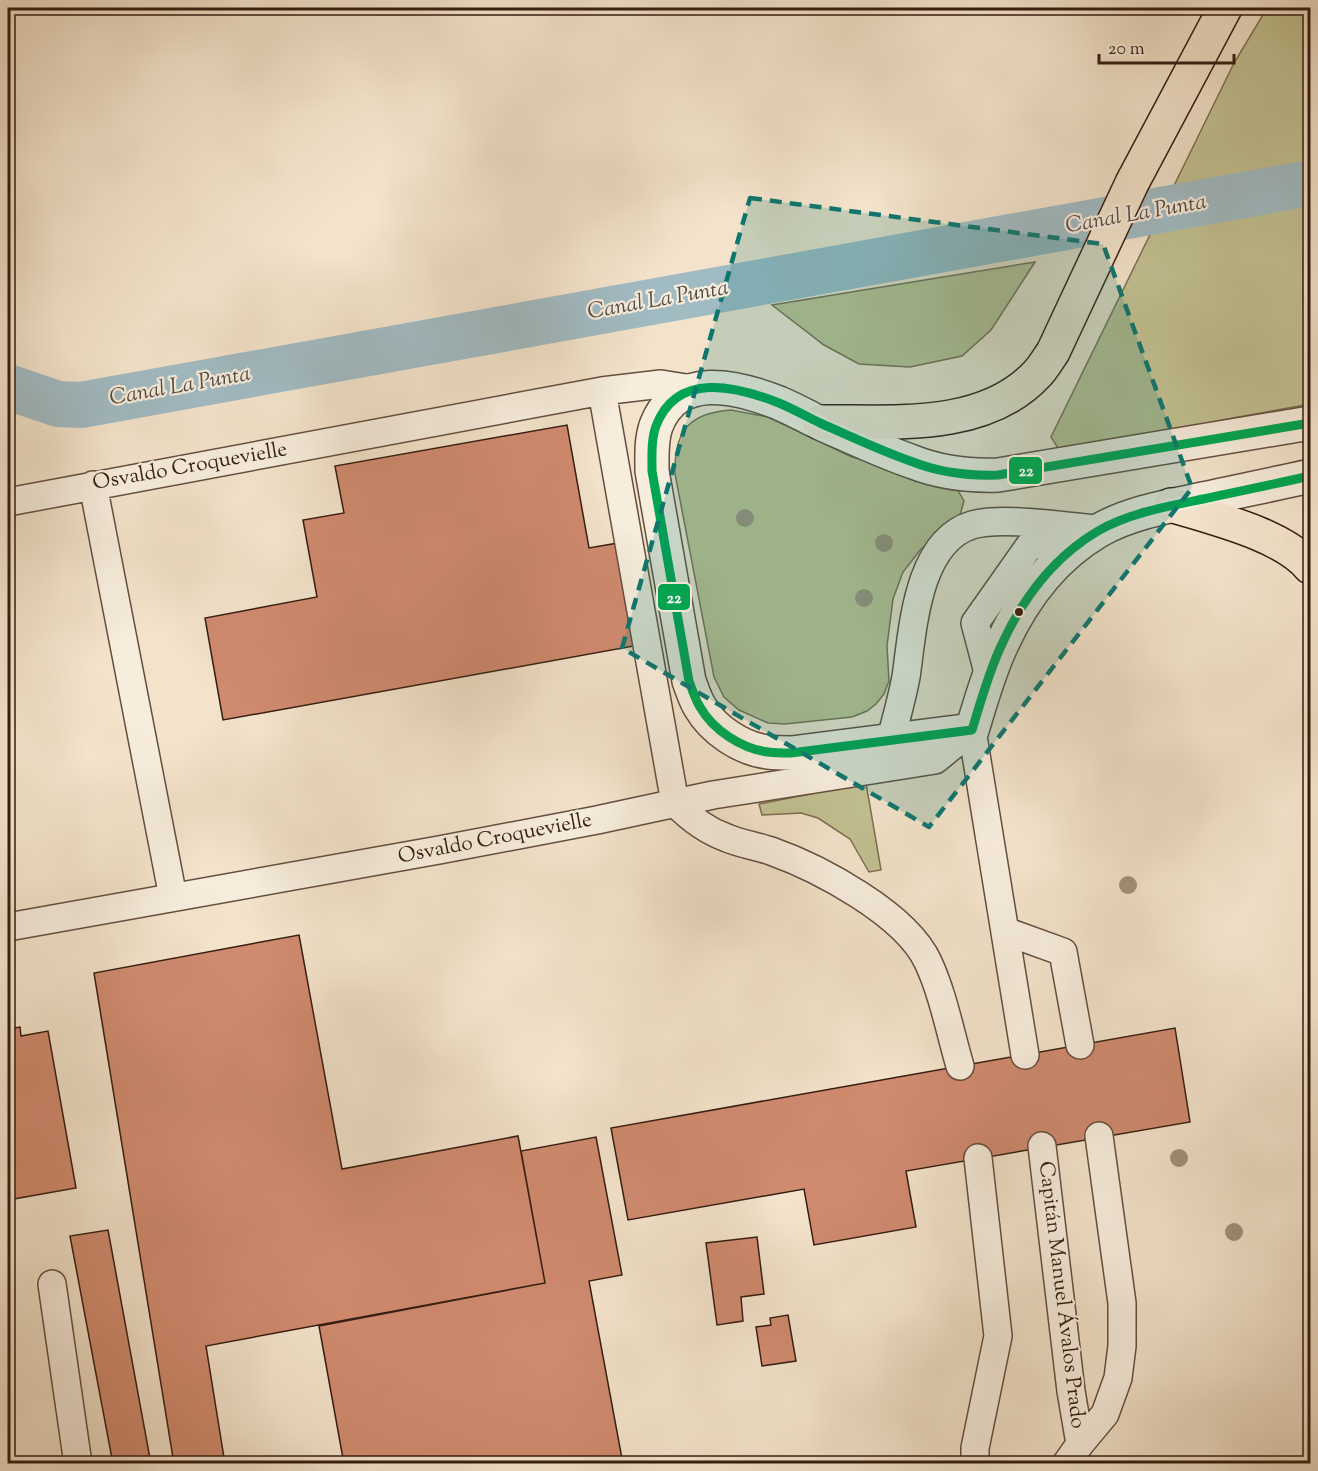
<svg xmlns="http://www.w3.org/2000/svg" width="1318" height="1471" viewBox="0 0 1318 1471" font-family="'Sorts Mill Goudy',serif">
  <rect width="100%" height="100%" fill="#f3e3cb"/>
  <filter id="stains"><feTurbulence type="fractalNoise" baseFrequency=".00333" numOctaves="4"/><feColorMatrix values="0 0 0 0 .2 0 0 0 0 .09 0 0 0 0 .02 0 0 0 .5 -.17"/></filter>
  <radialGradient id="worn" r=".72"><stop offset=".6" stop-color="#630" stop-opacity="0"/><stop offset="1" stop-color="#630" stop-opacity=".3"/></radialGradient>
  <path fill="#c2c192" stroke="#7c6f51" stroke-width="1.5" d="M1267 8H1310V404L1233 418 1061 453 1051 437 1234 63Z
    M1035 262 991 330 962 356 910 367 859 364 824 345 772 305Z
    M731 410 768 417 852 457 956 487 964 501 960 515 921 549 903 572 893 599 887 646 889 681 884 694 876 704 867 711 852 717 785 724 768 723 739 710 724 697 714 677 675 474C674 432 688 413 731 410Z
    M866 783 881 870 869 872 850 839 818 818 801 813 762 815 759 804Z"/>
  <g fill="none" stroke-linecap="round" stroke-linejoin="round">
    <path stroke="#a1bbc3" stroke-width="46" d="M8 387 58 404 81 405 1310 183"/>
  </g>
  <path fill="#d08a6f" stroke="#351d10" stroke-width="1.5" d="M567 425 589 548 624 542 634 646 223 720 205 618 317 597 303 520 344 513 335 466Z
    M299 935 342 1169 518 1136 545 1283 206 1346 225 1464H174L94 973Z
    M20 1027 21 1036 48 1031 76 1188 8 1200V1029Z
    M1175 1028 1190 1122 906 1171 916 1227 814 1245 804 1189 628 1220 611 1128Z
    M596 1137 622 1275 589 1281 623 1464H344L319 1326 545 1283 521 1151Z
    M108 1230 151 1464H113L70 1236Z
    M757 1237 764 1294 741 1297 743 1321 717 1325 706 1243Z
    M788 1315 796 1361 762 1366 756 1327 771 1325 770 1318Z"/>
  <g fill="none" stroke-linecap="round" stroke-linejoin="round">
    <g stroke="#644e3f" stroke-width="30">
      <path id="service" d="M602 391 675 803
        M93 485 173 897
        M8 502 602 391 661 384 692 389
        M989 676 975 623 1030 545H1077
        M891 739C896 719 902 698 906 677 913 629 917 542 972 525 1003 516 1066 527 1100 529
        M675 803C690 818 707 831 727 838 741 844 757 846 771 851 819 868 906 914 928 962 943 994 950 1032 960 1066
        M8 927 439 850 597 820 713 795 935 760 972 730 1025 1055
        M1005 931 1063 952 1080 1045
        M1042 1146 1071 1391 1080 1444
        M52 1284 78 1464
        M975 1464V1448L998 1336 978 1158
        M1066 1464 1080 1444 1105 1414 1118 1378 1122 1346V1303L1099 1136"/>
    </g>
    <g stroke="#644e3f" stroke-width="36">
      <path id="minor" d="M1310 423 998 475C968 476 941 473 913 462 881 451 850 436 820 423 806 416 793 409 779 403 736 386 677 371 656 426 651 440 652 456 652 471L689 681C692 689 695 699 700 707 713 730 742 749 768 752 776 753 784 753 791 753L972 730C981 701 989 671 1002 644 1023 598 1054 557 1098 531 1129 513 1169 506 1203 499 1239 491 1275 484 1310 476"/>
    </g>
    <g stroke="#351d10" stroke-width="36">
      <path id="trunk" d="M1171 505C1212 518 1282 534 1310 567"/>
    </g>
    <g stroke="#351d10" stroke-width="36">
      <path id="motorway" d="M819 422C890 421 983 432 1037 374 1043 368 1048 359 1053 352L1132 183 1225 8"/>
    </g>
    <use href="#service" stroke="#f7eddd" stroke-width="27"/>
    <use href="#minor" stroke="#f7eddd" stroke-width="33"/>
    <use href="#trunk" stroke="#f3e3cb" stroke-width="33"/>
    <use href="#motorway" stroke="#f3e3cb" stroke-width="33"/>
    <g stroke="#f7eddd" stroke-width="14">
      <path id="bus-1" d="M1310 423 998 475C968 476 941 473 913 462 881 451 850 436 820 423 806 416 793 409 779 403 736 386 677 371 656 426 651 440 652 456 652 471L689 681C692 689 695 699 700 707 713 730 742 749 768 752 776 753 784 753 791 753L972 730C981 701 989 671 1002 644 1023 598 1054 557 1098 531 1129 513 1169 506 1203 499 1239 491 1275 484 1310 476"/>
    </g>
    <use href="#bus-1" stroke="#00a651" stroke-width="9"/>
  </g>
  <g fill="#a2917a">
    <circle cx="745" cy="518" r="9"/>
    <circle cx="884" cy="543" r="9"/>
    <circle cx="864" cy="598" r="9"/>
    <circle cx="1128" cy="885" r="9"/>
    <circle cx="1179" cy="1158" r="9"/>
    <circle cx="1234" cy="1232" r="9"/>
  </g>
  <path fill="#0f766e" fill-opacity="0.2" stroke="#0f766e" stroke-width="4.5" stroke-dasharray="12 8" stroke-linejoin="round" d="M750 198 1103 244 1192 488 929 827 622 648Z"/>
  <circle fill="#351d10" stroke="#f7eddd" stroke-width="2" cx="1019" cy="612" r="5"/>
  <g text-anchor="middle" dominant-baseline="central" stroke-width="4.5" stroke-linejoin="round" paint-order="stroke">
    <g font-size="21" fill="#351d10" stroke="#f7eddd">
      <text transform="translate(190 467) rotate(-10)">Osvaldo Croquevielle</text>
      <text transform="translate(495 839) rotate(-11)">Osvaldo Croquevielle</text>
      <text transform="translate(1061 1295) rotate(83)">Capitán Manuel Ávalos Prado</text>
    </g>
    <g font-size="22" font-style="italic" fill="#554c46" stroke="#f7eddd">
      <text transform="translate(1136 215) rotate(-10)">Canal La Punta</text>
      <text transform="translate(658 301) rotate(-10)">Canal La Punta</text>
      <text transform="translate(180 387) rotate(-10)">Canal La Punta</text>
    </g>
  </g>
  <g stroke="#f7eddd" stroke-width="2">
    <rect x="1008" y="456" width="35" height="29" rx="6" fill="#00a651"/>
    <rect x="657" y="583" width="34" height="28" rx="6" fill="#00a651"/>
  </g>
  <g font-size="16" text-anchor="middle" font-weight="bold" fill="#fff">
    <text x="1026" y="476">22</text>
    <text x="674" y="603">22</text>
  </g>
  <rect width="1318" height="1471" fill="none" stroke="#f3e3cb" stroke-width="30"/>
  <rect x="9" y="9" width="1300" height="1453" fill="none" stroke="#351d10" stroke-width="3"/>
  <rect x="15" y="15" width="1288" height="1441" fill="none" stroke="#351d10" stroke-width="1.5"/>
  <path d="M1099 54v9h135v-9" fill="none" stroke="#351d10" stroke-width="3"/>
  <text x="1108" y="54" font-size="18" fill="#351d10" stroke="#f7eddd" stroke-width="4.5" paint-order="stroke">20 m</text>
  <rect width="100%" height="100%" filter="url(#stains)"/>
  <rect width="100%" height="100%" fill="url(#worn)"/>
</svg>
